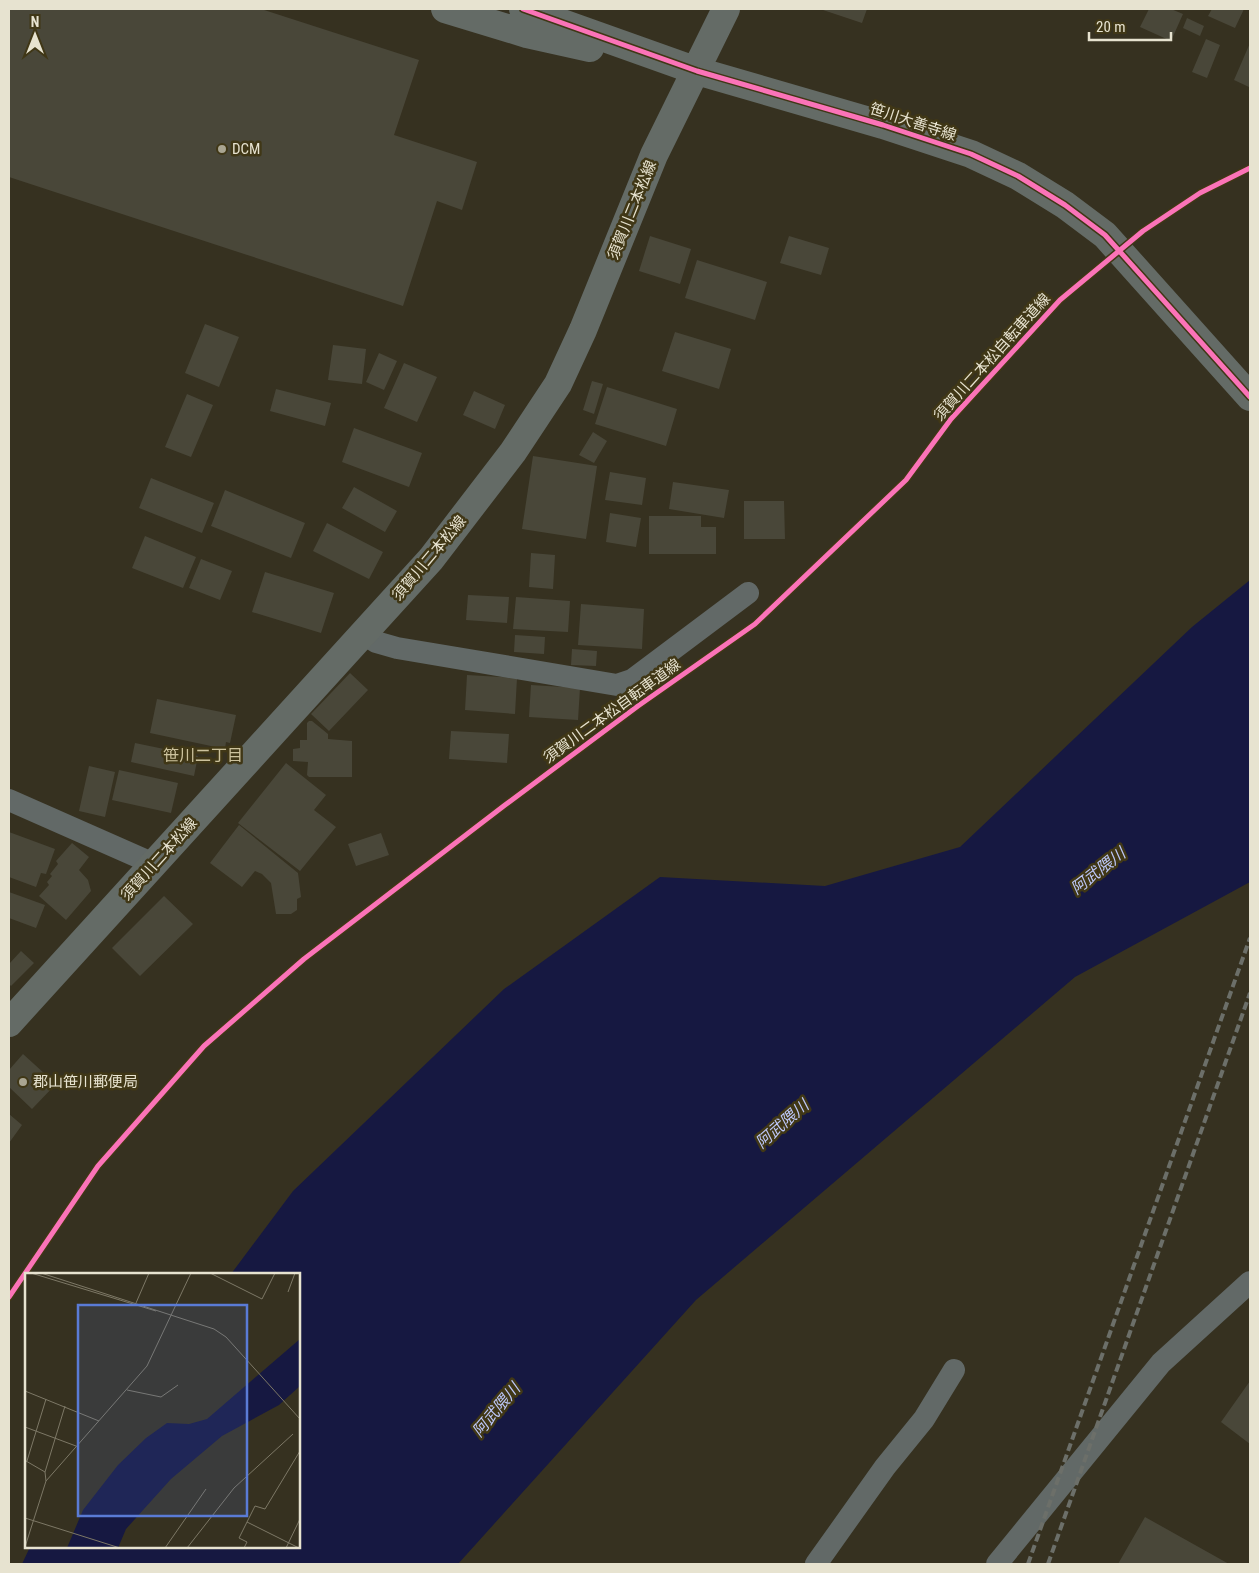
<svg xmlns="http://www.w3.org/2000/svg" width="1259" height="1573" viewBox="0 0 1259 1573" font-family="'Roboto Condensed','Noto Sans JP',sans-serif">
  <rect width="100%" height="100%" fill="#363120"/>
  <path fill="#161841" d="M1250 580V882L1075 977 696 1300 458 1564H22L30 1547H299V1274H231L293 1191 504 989 660 877 825 886 960 847 1192 627Z"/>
  <path fill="#494739" d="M9 9H261L419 60 394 135 477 162 462 210 437 201 403 306 9 177Z
    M820 9H867L862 23Z
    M1149 9H1171L1183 14 1171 41 1140 27Z
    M1212 9H1244L1235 28 1208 16Z
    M1187 18 1204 26 1200 36 1183 28Z
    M1206 39 1220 45 1207 78 1192 72Z
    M1250 43V85L1249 87 1234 80Z
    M650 236 691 249 680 284 639 271Z
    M789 236 829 248 821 275 780 263Z
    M697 260 767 282 755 320 685 298Z
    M205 324 239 337 219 387 185 373Z
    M675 332 731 349 719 389 662 371Z
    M333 345 366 349 362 384 328 380Z
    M379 353 397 361 384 390 366 382Z
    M404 363 437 377 417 422 384 408Z
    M592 381 603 384 594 414 583 410Z
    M607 387 677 409 666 446 595 424Z
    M276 389 331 403 325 426 270 411Z
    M474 391 505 405 495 429 463 415Z
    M187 394 213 405 191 457 165 447Z
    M354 428 422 453 409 487 342 462Z
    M593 432 607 441 594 463 579 455Z
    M533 456 597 466 586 539 522 529Z
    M610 472 646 478 642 505 605 500Z
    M151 478 214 503 202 533 139 508Z
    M673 482 729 490 724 518 669 509Z
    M354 487 397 511 385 532 342 508Z
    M225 490 305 523 291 558 211 526Z
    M744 501H784L785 539H744Z
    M610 513 641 518 636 547 606 542Z
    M649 516H701V527H716V554H649Z
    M327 523 383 552 369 579 313 551Z
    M145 536 196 557 183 588 132 568Z
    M531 553 555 555 553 589 529 587Z
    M201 559 232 571 220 600 189 588Z
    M265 572 334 593 321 633 252 612Z
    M468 595 509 597 507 623 466 620Z
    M516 597 570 601 568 632 513 629Z
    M581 604 644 609 642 649 578 645Z
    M515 635 545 637 544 654 514 652Z
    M572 649 597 651 596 666 571 665Z
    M350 673 368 690 329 731 311 714Z
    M467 675 517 678 515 714 465 710Z
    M531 685 580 688 578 720 529 717Z
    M157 699 236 715 230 743 226 742 225 749 150 733Z
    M309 721H312L328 734V739L352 741V777H309L307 775 308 762 293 761V749L300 748V740H307V723Z
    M451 731 509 734 507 763 449 759Z
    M135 743 198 756 194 776 131 762Z
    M286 763 326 795 314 810 336 827 300 871 238 823Z
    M89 766 115 772 105 817 79 811Z
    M119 770 178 783 171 813 112 800Z
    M239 825 298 873 301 897 297 899V910L291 914H276L271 883 262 874 255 871 242 887 210 863Z
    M9 832 55 849 46 874 41 873 36 887 9 877Z
    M381 833 389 855 356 866 348 844Z
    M72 843 89 857 79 870 88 880 91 891 66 920 39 896 49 885 47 882 52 876 50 874 58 864 56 861Z
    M9 892 45 905 36 928 9 918Z
    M164 896 193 924 140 976 112 948Z
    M21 951 34 963 11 986 9 984V964Z
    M23 1054 56 1084 32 1109 9 1087V1070Z
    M9 1114 22 1125 9 1143Z
    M1250 1381V1444L1221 1422Z
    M1145 1517 1229 1564H1118Z"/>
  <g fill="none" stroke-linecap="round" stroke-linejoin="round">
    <path stroke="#626967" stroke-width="22" d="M363 634 376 642 397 648 617 685 632 680 748 593
      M9 800 154 864
      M816 1564 885 1467 924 1419 954 1370
      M997 1564 1161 1363 1250 1282"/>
    <path stroke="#646b66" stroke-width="28" d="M445 9 527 34 590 48
      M523 9 697 71 883 125 971 154 1018 176 1065 205 1105 235 1250 397
      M9 1023 431 559 513 452 558 384 583 330 654 155 726 9"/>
    <path stroke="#6c6f69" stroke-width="4" stroke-dasharray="8 4" stroke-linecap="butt" d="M1028 1564 1250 938
      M1048 1564 1250 993"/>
    <g stroke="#403716" stroke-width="8">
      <path id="cycleway" d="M523 9 697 71 883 125 971 154 1018 176 1065 205 1105 235 1250 397
        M9 1297 98 1166 204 1046 304 959 505 805 638 706 755 624 906 480 951 419 1060 300 1143 231 1200 193 1250 168"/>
    </g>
    <use href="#cycleway" stroke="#fb73b8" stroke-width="5"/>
  </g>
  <g fill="#a9a592" stroke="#403716" stroke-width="2">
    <circle cx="222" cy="149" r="5"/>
    <circle cx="23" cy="1082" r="5"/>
  </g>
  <g text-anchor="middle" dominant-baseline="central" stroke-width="5" stroke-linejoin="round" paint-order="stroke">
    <g font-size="15" fill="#e7e3d0" stroke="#403716">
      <text transform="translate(913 122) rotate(18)">笹川大善寺線</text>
      <text transform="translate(632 210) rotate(-68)">須賀川二本松線</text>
      <text transform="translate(992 357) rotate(-48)">須賀川二本松自転車道線</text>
      <text transform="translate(429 558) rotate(-50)">須賀川二本松線</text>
      <text transform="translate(612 711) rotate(-36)">須賀川二本松自転車道線</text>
      <text transform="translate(159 859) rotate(-48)">須賀川二本松線</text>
    </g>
    <g font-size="15" fill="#e7e3d0" stroke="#403716" text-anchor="start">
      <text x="232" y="149">DCM</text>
      <text x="33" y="1082">郡山笹川郵便局</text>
    </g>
    <g font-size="16" fill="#ccc29d" stroke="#403716">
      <text x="203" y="755">笹川二丁目</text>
    </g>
    <g font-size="16" font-style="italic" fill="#bdc8fa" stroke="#403716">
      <text transform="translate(1098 871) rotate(-38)">阿武隈川</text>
      <text transform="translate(782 1124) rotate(-41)">阿武隈川</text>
      <text transform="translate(496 1410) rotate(-50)">阿武隈川</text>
    </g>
  </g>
  <g transform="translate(25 1273)">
    <rect width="275" height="275" fill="#363120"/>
    <path d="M275 66V113L254 132 197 163 146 206 101 256 93 275H42L58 237 93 192 121 165 142 150 164 151 182 146Z" fill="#161841"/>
    <path fill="none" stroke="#7d7866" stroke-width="1" d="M6 0 131 38M16 0 189 56 201 64 275 146M185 0 237 26 250 0M263 19 270 0M111 30 124 0M102 117 136 124 153 112M0 118 74 148M0 154 51 173M1 188 20 199M2 188 21 126M21 208 20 199 40 133M0 245 95 275M222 249 274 275M0 274 21 208 122 93 166 0M140 275 181 216M162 275 209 215 268 161M219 275 222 269 214 265 230 233 240 236 275 178M261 275 275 246"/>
    <path fill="#5a7bd6" fill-opacity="0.15" stroke="#5a7bd6" stroke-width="2.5" d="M53 32H222V243H53Z"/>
    <rect width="275" height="275" fill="none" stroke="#e7e3d0" stroke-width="2.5"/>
  </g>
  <rect width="1259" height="1573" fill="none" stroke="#e7e3d0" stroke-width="20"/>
  <g transform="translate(35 35)" stroke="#403716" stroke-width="4" paint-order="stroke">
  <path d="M0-4L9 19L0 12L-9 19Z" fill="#e7e3d0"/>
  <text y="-8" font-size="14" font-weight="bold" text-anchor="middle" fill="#e7e3d0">N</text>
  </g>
  <path d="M1089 32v8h82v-8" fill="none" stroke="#e7e3d0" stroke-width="2.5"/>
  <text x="1096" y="32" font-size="15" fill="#e7e3d0" stroke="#403716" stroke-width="4" paint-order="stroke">20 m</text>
</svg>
